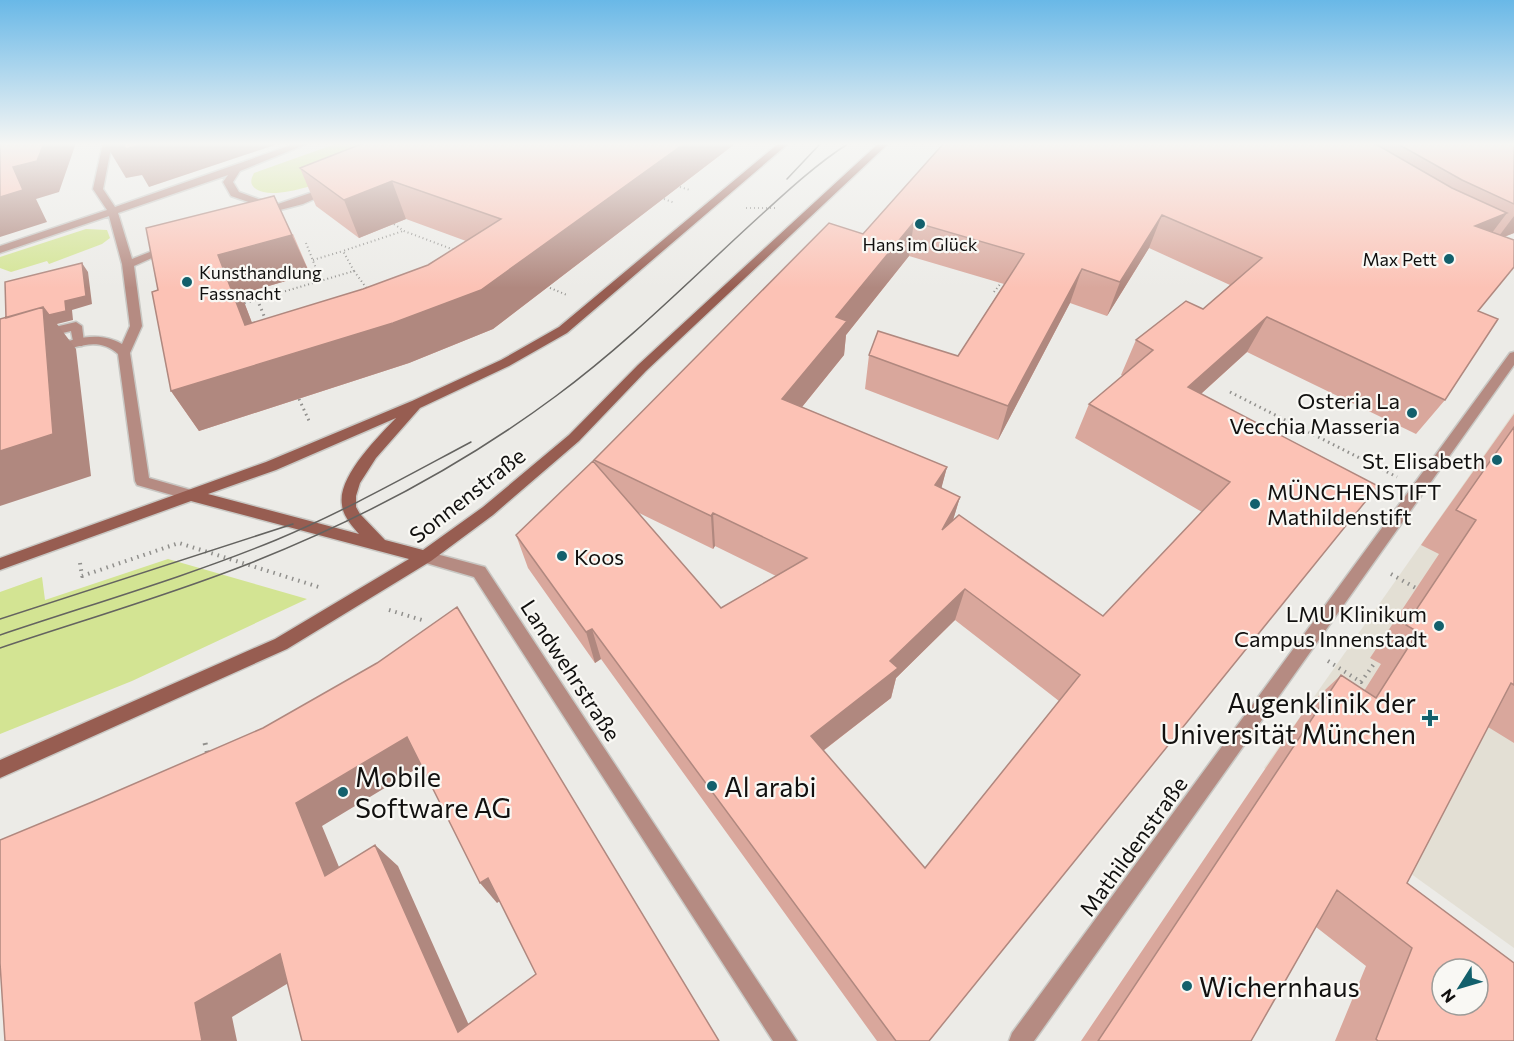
<svg xmlns="http://www.w3.org/2000/svg" width="1514" height="1041" viewBox="0 0 1514 1041" font-family="Commissioner,sans-serif">
  <rect width="100%" height="100%" fill="#ecebe7"/>
  <path fill="#e3dfd4" d="M1514 412V948L1264 768Z"/>
  <path fill="#d3e493" d="M338 143H418C387 155 283 208 256 189 249 184 251 179 254 173Z
    M86 229 107 230 110 238 102 244 49 264 47 261 11 272 0 268V257Z
    M168 559 307 599 132 681 0 734V592L42 577 45 600Z"/>
  <g fill="none" stroke-linecap="round" stroke-linejoin="round">
    <g stroke="#c9c8c4" stroke-width="3">
      <path id="lane" d="M76 322 82 326 84 343 82 346H74L71 331 0 348V340Z"/>
    </g>
    <g stroke="#c9c8c4" stroke-width="3">
      <path id="street" d="M103 143H112L103 189 115 207 297 143H309L240 171 233 182 239 192 275 205 328 187 337 189 303 204 261 215 256 212 266 208 231 196 223 182 228 175 118 213 132 259 165 246H173L174 248 134 266 142 326 130 353 149 478 198 492 200 496 198 500 193 501 137 485 135 481 118 354C99 336 77 347 55 353L49 349 51 346C75 339 99 330 122 344L130 326 122 264 109 216 0 253V246L107 210 93 189Z
        M1514 352V365L1034 1041H1009L1012 1033 1510 353Z
        M425 551 485 567 797 1041H773L474 577 419 561 417 557 419 553Z"/>
    </g>
    <g stroke="#c9c8c4" stroke-width="3">
      <path id="secondary" d="M779 143H789L567 333 509 366 420 408 376 458 360 483 356 496V507L360 514 385 540 423 550 483 507 569 435 638 365 879 143H889L646 371 579 441 493 515 431 561 287 649 0 778V760L275 639 409 559 191 501 0 570V558L266 462 412 401 501 360 559 327ZM396 418C378 437 337 477 342 505 343 516 352 526 359 534L208 494 276 470Z"/>
    </g>
    <path stroke="#91908d" stroke-width="2" stroke-dasharray="1 3" stroke-linecap="butt" d="M680 187 690 190
      M664 199 675 203
      M746 208H777
      M394 224 404 231 457 251
      M306 243 321 281
      M313 260 343 251
      M354 271 343 251 403 231
      M550 288 567 295
      M994 292 1001 283
      M262 298 354 271 368 290"/>
    <path stroke="#91908d" stroke-width="3" stroke-dasharray="1.5 4" stroke-linecap="butt" d="M257 299 267 323
      M244 303 267 296
      M1230 392 1397 477
      M299 399 310 423"/>
    <path stroke="#91908d" stroke-width="4" stroke-dasharray="1.5 5" stroke-linecap="butt" d="M80 563 82 576 179 543 322 588
      M1391 574 1421 591
      M389 610 422 620
      M1328 661 1361 682 1376 661"/>
    <path stroke="#91908d" stroke-width="5" stroke-dasharray="2 6" stroke-linecap="butt" d="M205 743 208 755"/>
    <use href="#lane" fill="#b58b82" fill-rule="evenodd"/>
    <use href="#street" fill="#b58b82" fill-rule="evenodd"/>
    <use href="#secondary" fill="#975d51" fill-rule="evenodd"/>
    <path stroke="#646360" stroke-width="1.5" d="M787 179 821 143
      M0 619 293 524
      M0 635C92 604 186 577 276 540 343 512 407 476 471 442
      M0 648C83 620 167 596 248 564 357 521 462 466 556 396 625 345 686 284 749 226 781 197 812 167 849 143"/>
  </g>
  <path fill="#d9a79c" fill-rule="evenodd" d="M364 143H736L493 329 409 363 199 431 171 391 158 290 293 234 310 274 241 294 252 323 363 289 428 265 466 241 406 219 359 238 316 206 300 168Z
    M944 143H1514V233L1504 237 1478 311 1445 400 1416 434 1247 352 1201 394 1378 486 929 1041H877L601 659 595 663 528 568 516 535 595 463 594 460 863 234ZM1149 248 1230 285 1203 309 1136 340 1121 375 1123 376 1089 404 1075 438 1202 512 1103 616 953 520 960 497 941 488 947 467 802 407 844 355 846 335 909 256 1004 284 958 356 869 355 865 389 998 440 1070 303 1107 316ZM637 512 713 549 715 546 776 576 721 608ZM955 620 1059 701 925 868 823 751 891 698 896 678Z
    M1514 414V743L1488 727 1407 883 1514 1041H1335L1366 966 1316 927 1251 1041H1081L1307 707 1341 675 1364 691 1381 664 1370 658 1439 554 1421 545Z"/>
  <path fill="#b0887f" d="M44 143H76L59 192 36 199 47 222 0 237V197L13 167Z
    M105 143H281L149 187 142 175 126 178Z
    M685 143H736L493 329 409 363 199 431 171 391 245 325 218 255 274 196 310 274 241 294 267 362Z
    M392 181 406 219 359 238 344 200Z
    M1507 213 1482 246 1475 226Z
    M1162 215 1149 248 1107 316 1120 282Z
    M1514 216V233L1496 240Z
    M914 222 909 256 846 335 844 355 781 433 782 399 836 317Z
    M82 263 88 272 92 304 72 310 73 320 57 324 76 349 91 476 0 506V451L43 307 65 301Z
    M1082 269 1070 303 998 440 1008 406Z
    M1267 317 1247 352 1171 421 1188 387Z
    M947 467 938 501 935 485Z
    M960 497 950 530H942Z
    M713 513 715 546 713 549 711 516Z
    M965 589 955 620 896 678 891 698 807 763 811 736Z
    M592 629 601 659 595 663 586 632Z
    M407 737 426 763 322 826 351 896 325 876 296 803Z
    M375 845 398 866 476 1041 458 1032Z
    M488 878 504 898 497 903 480 883Z
    M280 954 310 970 232 1017 237 1041H202L195 1003Z"/>
  <path fill="#fcc2b5" stroke="#b0887f" stroke-width="1.5" fill-rule="evenodd" d="M0 143H44L37 161 13 167 23 190 0 197Z
    M123 143H146L126 149Z
    M364 143H685L481 290 393 323 171 391 152 292 158 290 146 228 274 196 292 235 218 255 245 325 363 289 428 265 501 219 392 181 344 200 300 168Z
    M944 143H1374L1452 188 1507 213 1475 226 1514 240V267L1478 311 1498 319 1445 400 1267 317 1188 387 1378 486 929 1041H896L592 629 586 632 516 535 593 461 721 608 807 558 713 513 711 516 594 460 829 223 863 234ZM1162 215 1262 258 1203 309 1186 301 1136 340 1153 350 1089 404 1230 482 1103 616 959 515 942 530 960 497 935 485 947 467 782 399 847 321 836 317 914 222 1024 254 958 356 878 331 869 355 1008 406 1082 269 1120 282ZM965 589 1080 675 925 868 811 736 898 668 890 661Z
    M1396 143H1514V204L1462 180Z
    M82 263 86 296 65 301 66 311 49 315 43 307 6 318 5 282Z
    M43 307 53 434 0 451V319Z
    M1514 427V685L1511 683 1407 883 1514 963V1041H1378L1376 1039 1412 948 1337 890 1251 1041H1098L1341 675 1376 698 1418 632 1406 625 1476 520 1456 510ZM1442 969H1478V1005H1442Z
    M457 607 719 1041H302L280 954 195 1003 202 1041H5L0 963V840L92 802 263 728 377 663ZM407 737 480 883 488 878 536 974 458 1032 375 845 325 876 296 803Z"/>
  <linearGradient id="sky" x2="0" y2="1"><stop stop-color="#69b8e7"/><stop offset="0.5" stop-color="#f6f6f4"/><stop offset="1" stop-color="#f6f6f4" stop-opacity="0"/></linearGradient>
  <rect width="1514" height="288" fill="url(#sky)"/>
  <g fill="#13606c" stroke="#f9f8f4" stroke-width="2">
    <circle cx="920" cy="224" r="6"/>
    <circle cx="1449" cy="259" r="6"/>
    <circle cx="187" cy="282" r="6"/>
    <circle cx="1412" cy="413" r="6"/>
    <circle cx="1497" cy="460" r="6"/>
    <circle cx="1255" cy="504" r="6"/>
    <circle cx="562" cy="556" r="6"/>
    <circle cx="1439" cy="626" r="6"/>
    <path d="M1427 709h6v6h6v6h-6v6h-6v-6h-6v-6h6z"/>
    <circle cx="712" cy="786" r="6"/>
    <circle cx="343" cy="792" r="6"/>
    <circle cx="1187" cy="986" r="6"/>
  </g>
  <g text-anchor="middle" dominant-baseline="central" stroke-width="4.5" stroke-linejoin="round" paint-order="stroke">
    <g font-size="18" fill="#11100f" stroke="#f9f8f4">
      <text x="920" y="244">Hans im Glück</text>
      <text x="1437" y="259" text-anchor="end">Max Pett</text>
      <text x="199" y="272" text-anchor="start">Kunsthandlung<tspan x="199" dy="21">Fassnacht</tspan></text>
    </g>
    <g font-size="22" fill="#11100f" stroke="#f9f8f4" text-anchor="end">
      <text x="1400" y="400">Osteria La<tspan x="1400" dy="25">Vecchia Masseria</tspan></text>
      <text x="1485" y="460">St. Elisabeth</text>
      <text x="1267" y="491" text-anchor="start">MÜNCHENSTIFT<tspan x="1267" dy="25">Mathildenstift</tspan></text>
      <text x="574" y="556" text-anchor="start">Koos</text>
      <text x="1427" y="613">LMU Klinikum<tspan x="1427" dy="25">Campus Innenstadt</tspan></text>
    </g>
    <g font-size="22" fill="#11100f" stroke="#f9f8f4">
      <text transform="translate(467 495) rotate(-38)">Sonnenstraße</text>
      <text transform="translate(571 670) rotate(57)">Landwehrstraße</text>
      <text transform="translate(1133 846) rotate(-54)">Mathildenstraße</text>
    </g>
    <g font-size="27" fill="#11100f" stroke="#f9f8f4" text-anchor="start">
      <text x="1416" y="702" text-anchor="end">Augenklinik der<tspan x="1416" dy="31">Universität München</tspan></text>
      <text x="355" y="776">Mobile<tspan x="355" dy="31">Software AG</tspan></text>
      <text x="724" y="786">Al arabi</text>
      <text x="1199" y="986">Wichernhaus</text>
    </g>
  </g>
  <g transform="translate(1460 987) rotate(233)"><circle r="28" fill="#f9f8f4" stroke="#9c9b98" stroke-width="1.5"/>
  <path d="M0-4.5L10 22L0 15L-10 22Z" fill="#13606c"/>
  <text y="-9" font-size="16" font-weight="bold" text-anchor="middle" fill="#11100f">N</text>
  </g>
</svg>
